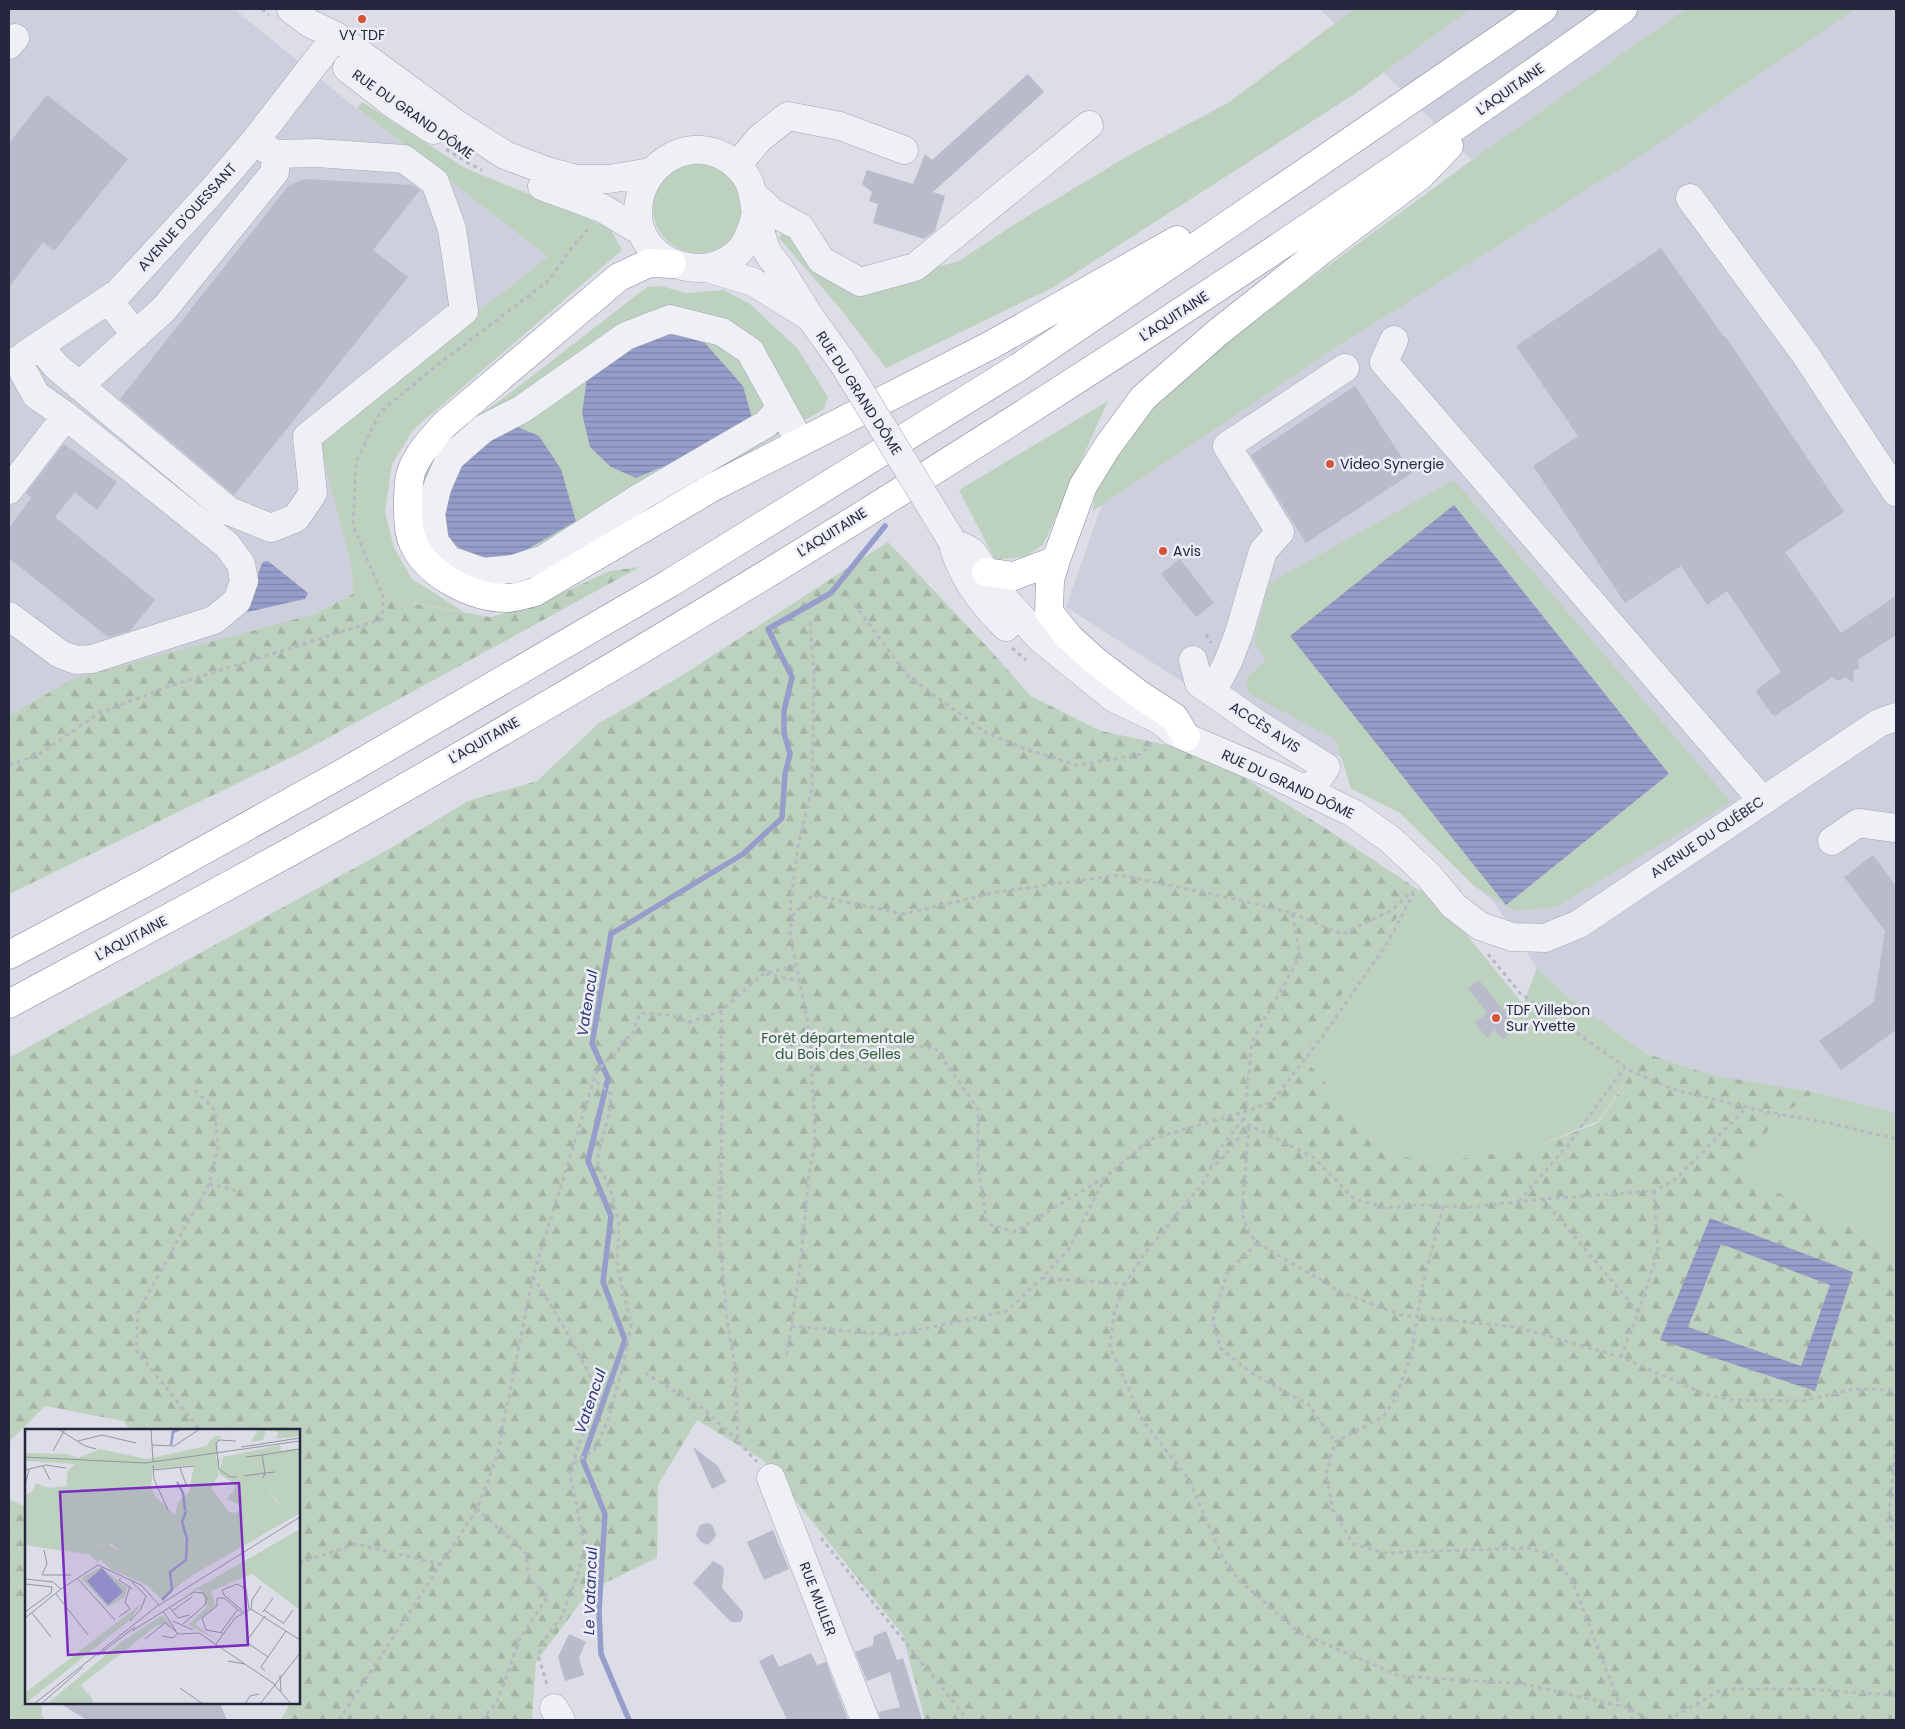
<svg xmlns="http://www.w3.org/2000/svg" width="1905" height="1729" viewBox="0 0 1905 1729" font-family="Poppins,sans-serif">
  <defs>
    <pattern id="forest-firs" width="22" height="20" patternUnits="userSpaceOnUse" patternTransform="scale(1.25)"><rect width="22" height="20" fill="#bdd2be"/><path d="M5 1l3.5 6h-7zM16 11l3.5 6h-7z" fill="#a2b4a4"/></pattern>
    <pattern id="water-rules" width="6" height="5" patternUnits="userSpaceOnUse" patternTransform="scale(1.25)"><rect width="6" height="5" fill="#959eca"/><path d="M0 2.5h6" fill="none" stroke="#7981a5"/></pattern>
  </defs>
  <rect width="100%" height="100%" fill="#dcdde7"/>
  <path fill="#cecfdd" d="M9 9H234L351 104 549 257 319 436 350 561 354 593 315 614 9 716Z
    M1320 9H1896V1113L1815 1092 1711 1075 1645 1053 1565 995 1537 968 1496 905 1355 763 1225 709 1066 607 1102 504 1530 218Z"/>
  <path fill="#bdd2be" d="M1354 9H1470L1353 95 1052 288 886 368 839 307 779 238 788 226 860 288 959 261 1018 222 1133 153 1228 103Z
    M1686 9H1855L1643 154 1338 346 1093 511 1095 491 1139 421 1227 340 1468 163Z
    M362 102 465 168 585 217 611 230 622 250 413 430 392 464 385 512 394 548 412 579 464 612 354 593 350 561 318 436 548 257 357 108Z
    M653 208a45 45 0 1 1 90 0a45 45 0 1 1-90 0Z
    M661 286 686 293 724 290 750 304 797 348 828 397 824 409 569 556 474 580 416 501 422 470 448 436 505 397 647 287Z
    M1108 401 1043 545 1024 557 995 560 959 490Z
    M1454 480 1731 802 1556 907 1515 911 1474 886 1400 813 1351 789 1336 740 1248 693 1246 678 1266 660 1254 642 1269 583Z
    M1417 889 1425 891 1466 934 1523 1004 1537 968 1565 995 1645 1053 1597 1123 1595 1122 1535 1147 1432 1163 1383 1152 1304 1058 1317 1029Z
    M1815 1092 1896 1113V1272L1884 1254 1850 1225 1824 1220 1743 1171 1760 1148 1771 1123Z
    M9 1571 26 1573V1703H42V1716L46 1720H9Z"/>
  <path fill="url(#forest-firs)" d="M888 542 990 650 1031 696 1101 731 1205 753 1328 830 1417 889 1317 1029 1304 1058 1383 1152 1432 1163 1535 1147 1598 1123 1645 1053 1711 1075 1815 1092 1771 1123 1760 1148 1743 1171 1824 1220 1850 1225 1884 1254 1896 1272V1720H925L903 1635 763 1460 697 1420 658 1485 657 1558 590 1590 536 1662 532 1720H281L290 1703H299V1430H131L123 1421 45 1406 9 1442V1058L389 849 468 801 537 781 599 723 678 678Z
    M640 567 302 752 9 894V716L72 679 315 614 354 593 490 617 534 606 610 571Z
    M9 1499 26 1507V1599L9 1596Z"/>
  <path fill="url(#water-rules)" fill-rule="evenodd" d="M672 332 705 343 743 386 752 418 688 456 636 478 611 467 590 447 582 413 587 379 628 345Z
    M508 423 539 436 561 469 576 521 507 561 477 559 454 544 439 521 459 458Z
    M1454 505 1669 774 1506 905 1290 636Z
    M268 561 308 593 305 599 247 612C255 596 255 577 263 562Z
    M1710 1218 1853 1272 1815 1391 1660 1340ZM1721 1244 1830 1285 1801 1366 1688 1327Z"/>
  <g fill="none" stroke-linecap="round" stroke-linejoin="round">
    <path stroke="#959eca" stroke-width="5.5" d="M583 1459 625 1340 603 1282 611 1216 588 1161 608 1078 592 1044 611 934 743 854 782 818 785 774 790 754 784 733V711L792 677 768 629 831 593 885 526
      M583 1461 605 1514 599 1611 601 1654 629 1720"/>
  </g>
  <path fill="#b9baca" d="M1028 74 1044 92 933 192 945 196 935 231 924 239 873 223 878 204 869 201 872 192 862 184 867 170 913 184 925 154 932 160Z
    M47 95 128 159 54 251 43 242 9 287V143Z
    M305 179 412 185 420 190 373 250 408 277 234 495 120 399 289 185Z
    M1661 248 1724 337 1725 336 1844 512 1785 552 1841 633 1896 596V635L1858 660 1859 668 1853 672 1854 683 1845 677 1838 681 1832 677 1775 716 1773 714 1772 715 1756 692 1758 690 1757 689 1781 672 1727 591 1707 605 1681 566 1625 603 1533 466 1578 436 1516 346Z
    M1355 386 1412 473 1306 543 1251 455Z
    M64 444 117 482 97 510 75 492 55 517 155 600 130 631 108 637 9 558V528L31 498 26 493Z
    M1180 559 1214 603 1196 617 1161 574Z
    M1873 855 1896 886V1030L1841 1070 1819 1041 1874 1002 1885 931 1844 877Z
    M1479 980 1517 1027 1503 1039 1495 1030 1487 1038 1475 1023 1487 1013 1468 988Z
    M693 1447 718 1466 726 1482 712 1489Z
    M708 1523 712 1525 716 1534 714 1539 707 1545 700 1541 696 1535 700 1525Z
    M773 1530 789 1569 764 1580 747 1542Z
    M713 1561 722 1566 724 1570 722 1588 743 1612V1618L740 1622H731L693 1583Z
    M886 1631 897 1660 903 1658 922 1720H880L879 1712 900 1707 890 1672 867 1681 855 1652 873 1645 874 1636Z
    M569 1634 586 1642 579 1658 584 1675 565 1681 558 1657Z
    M811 1653 817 1665 826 1662 848 1720H787L759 1661 773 1654 779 1667Z
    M59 1703H220L227 1720H87Z"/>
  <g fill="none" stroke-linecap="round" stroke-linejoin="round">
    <g stroke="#a5a6b5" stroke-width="29">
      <path id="minor" d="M291 9 309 23 336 36 458 125 505 155 547 171 577 179H609L651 172
        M9 45 15 38
        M347 68 393 104 433 130
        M737 165 760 138 788 116 840 126 904 150
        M542 186 602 208 642 232
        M755 196 772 212 800 227 821 260 860 282 915 267 1089 125
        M1690 198 1805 354 1896 492
        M756 213C753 226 750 237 742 248 710 287 638 265 638 213 638 160 698 129 737 166 754 182 752 194 756 214 758 225 762 236 765 247 768 255 775 262 780 269 790 285 800 301 810 317
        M707 268 753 282 810 317 843 363
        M108 300 136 335
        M1394 340 1384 362 1762 800
        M40 347 57 367 229 511 271 528 296 518 313 493 307 437 464 311 452 229 435 182 404 159 317 153 275 154 254 142
        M25 355 118 293 211 192 254 142 336 36
        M79 386 164 309 275 172V154
        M781 408 766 424 642 496 544 559 513 569 483 572 449 560 435 542 431 514 437 488 450 458 483 429 522 409 626 336 670 319 722 332 750 351 800 442
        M9 490 66 416
        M952 541 972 552 1008 603 1041 639 1114 698 1160 720 1174 732 1277 776 1353 813 1391 840 1429 876 1454 906 1480 926 1512 937 1545 938 1579 924 1879 723 1896 717
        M952 542C961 575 981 603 1006 627
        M9 616 60 654 76 660 92 659 214 620 237 601 244 581 241 564 227 545 66 416 36 395 17 360
        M1193 660 1199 683 1256 723 1326 767 1316 782 1305 789
        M1212 692 1228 662 1239 633 1263 551 1280 532 1227 446 1345 368
        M1832 841 1858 823 1896 828
        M771 1478 865 1720
        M554 1708 561 1720"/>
    </g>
    <g stroke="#83859f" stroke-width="29">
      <path id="highway" d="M672 264 649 263 619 277 445 424C433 437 421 450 413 467 408 478 408 493 408 505 408 517 408 531 413 543 427 575 474 599 508 598 517 598 526 594 535 592L713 487 991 345 1177 240
        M986 572 1014 576 1056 560
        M1186 737 1174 717 1140 695 1093 659 1070 638 1049 612 1050 580 1056 560 1083 486 1107 447 1143 398 1217 333 1322 250 1420 176 1449 146
        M9 955 145 883 348 770 670 583 1019 367 1304 173 1543 9
        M9 1004C129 939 250 875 369 808 800 563 1220 297 1623 9"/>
    </g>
    <path stroke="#b6b8c3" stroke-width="3" stroke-dasharray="4 4" stroke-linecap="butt" d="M262 9 269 15
      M446 149 468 163 482 170
      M854 604 908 676 985 732 1031 751 1077 765 1143 754 1151 742
      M1206 634 1211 643
      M1012 648 1026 660
      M9 765 40 754 99 713 170 686 382 619 383 596 353 526 356 462 380 412 440 363 548 281 575 244 589 228
      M1292 913 1342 934 1392 910 1413 891
      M792 916 813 895 904 914 997 892 1120 875 1240 900 1292 913 1300 956 1252 1042 1244 1118 1249 1125 1313 1157 1354 1199 1386 1208 1415 1205 1471 1207 1543 1199 1654 1191 1676 1179 1747 1107
      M1488 954 1520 993 1631 1071 1672 1089 1767 1112 1829 1123 1896 1139
      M766 974 799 981
      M721 1011 722 1115 719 1232 727 1320 735 1366 738 1441 757 1462
      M809 1046 866 1062 884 1044 935 1048 978 1109V1165L987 1223 1014 1232 1104 1178 1151 1139 1244 1112 1272 1102 1325 1033 1388 942 1414 892
      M195 1090 215 1110 218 1148 209 1184 138 1312 136 1350 200 1430
      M1249 1125 1221 1160 1211 1168 1203 1183 1145 1253 1125 1284 1114 1313 1110 1347 1143 1421 1188 1478 1223 1558 1239 1580 1300 1633 1400 1676 1524 1684 1629 1708 1649 1720
      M1249 1127 1242 1212 1248 1232 1257 1243 1343 1293 1400 1315 1517 1327 1621 1357 1707 1395 1736 1400 1803 1401 1854 1389 1896 1390
      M1211 1168 1214 1156 1244 1118
      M209 1184 242 1192
      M1543 1199 1638 1312
      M1519 1201 1568 1145 1625 1067
      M1443 1206 1421 1292 1412 1352 1395 1400 1383 1417 1335 1442 1326 1474 1333 1510 1353 1544 1384 1553 1527 1548 1551 1554 1572 1580 1620 1706
      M1257 1243 1227 1273 1213 1320 1220 1348 1253 1374 1308 1404 1335 1442
      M533 1277C558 1316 582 1356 600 1399L580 1441 570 1473 585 1547 578 1574 561 1618 548 1634 538 1655 548 1688
      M1042 1278 1125 1284
      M791 1326 894 1335 1007 1311 1042 1278 1068 1250 1104 1180
      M787 1355 800 1266 809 1173 815 1144V1117L807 1018 790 935 792 916 790 907 798 846 812 788 814 674 810 621
      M1621 1357 1638 1313 1658 1252 1654 1191
      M645 1373 700 1406 738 1440
      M1896 1439 1888 1524 1896 1532
      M574 1463 594 1450 607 1423 622 1370 631 1324 617 1266 619 1225 613 1197 597 1160 609 1113 611 1094 594 1080
      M477 1509 526 1553 529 1579 548 1596 521 1636 497 1702 481 1720
      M821 1538 968 1720
      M299 1563 356 1544 440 1564
      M1629 1709 1632 1720
      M339 1720 477 1509 497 1456 533 1276 596 1073 605 1062 617 1053 623 1040 632 1036 640 1013 668 1015 690 1022 721 1011 763 974 795 966
      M1668 1720 1723 1689H1803L1896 1695"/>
    <use href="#minor" stroke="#eff0f6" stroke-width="28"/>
    <use href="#highway" stroke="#fff" stroke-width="28"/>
    <g stroke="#a5a6b5" stroke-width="29" stroke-linecap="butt">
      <path id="minor-bridge" d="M843 363 952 541"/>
    </g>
    <use href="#minor-bridge" stroke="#eff0f6" stroke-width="28"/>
  </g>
  <g fill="#d55339" stroke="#ecedf5" stroke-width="2">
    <circle cx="362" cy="19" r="5"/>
    <circle cx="1330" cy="464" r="5"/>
    <circle cx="1163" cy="551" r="5"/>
    <circle cx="1496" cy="1018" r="5"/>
  </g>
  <g text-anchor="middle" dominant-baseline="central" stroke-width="5" stroke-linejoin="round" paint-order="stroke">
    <g font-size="14" fill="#25273f" stroke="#ecedf5" text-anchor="start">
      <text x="362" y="35" text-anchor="middle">VY TDF</text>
      <text x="1340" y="464">Video Synergie</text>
      <text x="1173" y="551">Avis</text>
      <text x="1506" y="1010">TDF Villebon<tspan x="1506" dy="16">Sur Yvette</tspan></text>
    </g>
    <g font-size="14" fill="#25273f" stroke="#ecedf5">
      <text transform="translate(1510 89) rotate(-35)">L'AQUITAINE</text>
      <text transform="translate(413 114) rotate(35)">RUE DU GRAND DÔME</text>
      <text transform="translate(187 217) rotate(-48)">AVENUE D'OUESSANT</text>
      <text transform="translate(1174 316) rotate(-33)">L'AQUITAINE</text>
      <text transform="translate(859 393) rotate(57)">RUE DU GRAND DÔME</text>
      <text transform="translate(832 532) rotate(-32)">L'AQUITAINE</text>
      <text transform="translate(1265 727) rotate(33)">ACCÈS AVIS</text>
      <text transform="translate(484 740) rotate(-30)">L'AQUITAINE</text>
      <text transform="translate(1288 784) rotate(25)">RUE DU GRAND DÔME</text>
      <text transform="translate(1707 837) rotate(-34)">AVENUE DU QUÉBEC</text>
      <text transform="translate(131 938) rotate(-28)">L'AQUITAINE</text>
      <text transform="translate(818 1599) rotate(69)">RUE MULLER</text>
    </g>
    <g font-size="14" fill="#325b37" stroke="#ecedf5">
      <text x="838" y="1038">Forêt départementale<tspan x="838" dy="16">du Bois des Gelles</tspan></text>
    </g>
    <g font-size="15" font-style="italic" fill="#2e3774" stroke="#ecedf5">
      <text transform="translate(587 1003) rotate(-81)">Vatencul</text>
      <text transform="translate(590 1401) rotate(-71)">Vatencul</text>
      <text transform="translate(590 1591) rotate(-88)">Le Vatancul</text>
    </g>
  </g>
  <g transform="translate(25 1429)">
    <rect width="275" height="275" fill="#dcdde7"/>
    <path d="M255 16 256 22 275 19V66L257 73 252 72 246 64 225 69 207 68 210 55 194 45 198 28ZM27 102H32L53 115 51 119 47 123 0 116V112L27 106ZM82 114 95 123 85 140 75 130 73 133 63 125 67 119ZM76 138 102 159 100 168 83 178 56 149ZM176 161 186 162 191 177 170 195 188 209 163 196 182 178ZM117 174 106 190 0 275V264ZM137 186 148 198 140 194 131 197 56 256 68 271 67 275H22L95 214Z" fill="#bdd2be"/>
    <path d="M233 0H275V7L252 10 253 3 241 1 238 11 226 13ZM190 7H197L193 11 191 30 195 29 193 47 186 59 204 83 211 84 215 80V76L202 70 206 65 223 67 245 64 252 73 275 66V84L168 146 136 170 122 156 85 140 95 123 87 115 73 116 63 125 47 123 53 115 32 102H27V113L0 112V66L8 62 11 54 24 59 41 57 43 42 50 35 0 32V24L42 25 53 29 75 20 122 30 181 17ZM169 36 164 63 153 73 150 86 130 67 126 57 128 40ZM275 100V181L227 145 186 162 173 161 160 166Z" fill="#bdd2be" fill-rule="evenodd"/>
    <path d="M77 139 98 163 83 176 62 152Z" fill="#959eca"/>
    <path fill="none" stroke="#959eca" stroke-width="2.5" d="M146 16 148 3 155 0M152 53 158 64 160 81M137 171 147 161 145 143 161 131 162 110 157 93 161 82"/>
    <path fill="none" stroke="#9394a4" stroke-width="1" d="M33 0 60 17 71 20M126 0 128 32M53 12 77 6 111 14M211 12 194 11 191 14 194 40 205 48H212M236 15 275 9M127 16 149 17 175 0M216 18 237 15M28 22 40 0M0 28 120 34 275 12M221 28 237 26M128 36 129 50 143 81M18 37 25 51M155 39 162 58M0 41 21 36 41 39M128 41 169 37M219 47 240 44 237 26 275 20M238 49 240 44 250 43M0 56 4 41M19 121 22 135 17 146H46M96 149 94 151 107 160M0 150 28 153 36 160M53 150 90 191M31 165 63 206M145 179 153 189 164 186M226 180 227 171 236 157M239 181 258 194M138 182 151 202M147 182 167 168M0 183 26 164 27 158 1 155M219 183 199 166 197 161 212 155 221 160 224 180M238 183 248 169M7 184 26 208M94 188 105 180 100 173 105 157M0 189 36 160 73 136 116 156 134 176M105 192 116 180 121 167 107 153M148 192 168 201M258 195 268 181M107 202 169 163 178 164 182 169 180 176 158 195M196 203 213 180M198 204 181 201 177 189 192 177V169H199L217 184M137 207 148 209 153 204M120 210 140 194 154 205 174 204 248 254 266 275M221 213 240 187M191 215 210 189 226 180 275 211M224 215 243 228M72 227 110 198M203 232 220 235M240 242 236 238 261 202M255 246 256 262M155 259 178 275M9 275 131 178 275 88M16 275 58 238M220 275 225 267 234 265M235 275 275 224"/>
    <path fill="#7b2cbf" fill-opacity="0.15" stroke="#7b2cbf" stroke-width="2.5" d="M214 54 223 216 43 226 35 63Z"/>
    <rect width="275" height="275" fill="none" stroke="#25273f" stroke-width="2.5"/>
  </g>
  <rect width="1905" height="1729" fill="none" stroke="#25273f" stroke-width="20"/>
</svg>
